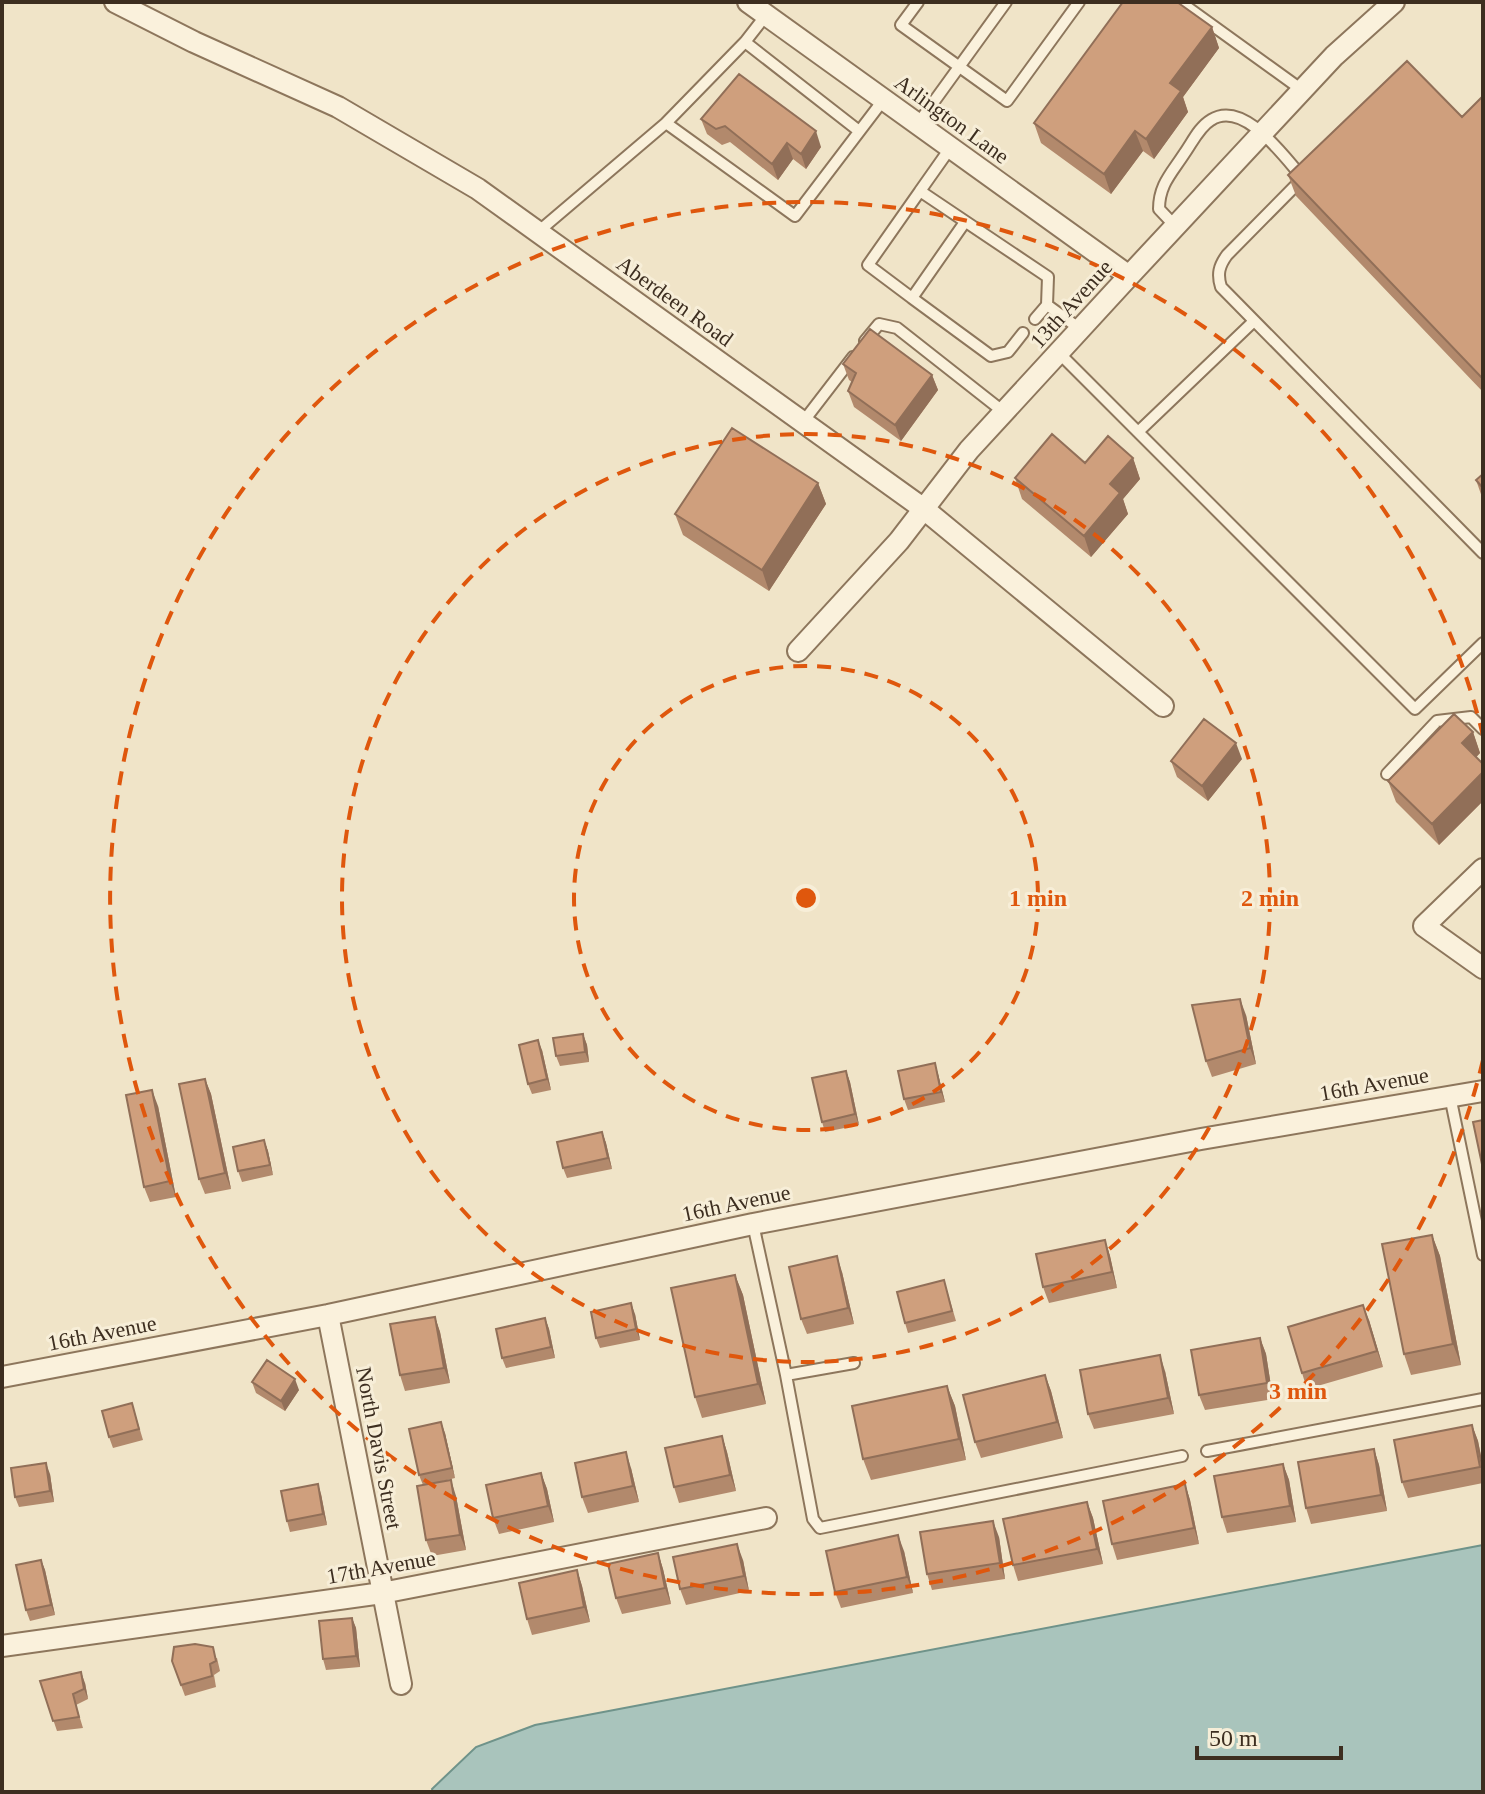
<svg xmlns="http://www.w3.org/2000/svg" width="1485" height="1794" viewBox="0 0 1485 1794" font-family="Georgia,serif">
  <rect width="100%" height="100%" fill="#f0e4c8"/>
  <path fill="#a9c4bc" stroke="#6f938a" stroke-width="2" d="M1483 1545V1792H433L432 1789 476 1747 535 1725Z"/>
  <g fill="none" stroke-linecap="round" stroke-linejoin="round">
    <g stroke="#8d765c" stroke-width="14">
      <path id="service" d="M918 2 901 25 1007 101 1079 2
        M1180 2 1302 90
        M766 15 745 42 666 123 795 216 884 99
        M745 42 859 131
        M917 125 1006 2
        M920 191 951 147
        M965 222 912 298 991 356 1008 352 1023 333
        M1176 227 1159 209C1159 185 1171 174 1184 154 1192 143 1199 127 1211 120 1244 99 1284 157 1303 178L1227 255C1219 266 1217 274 1221 287L1483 553
        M539 231 666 123
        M912 298 868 265 920 191 1048 277 1047 305 1035 319
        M1047 305 1080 329
        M865 341 879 324 897 328 1005 413
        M1059 353 1415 709 1483 643
        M803 422 853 357
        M1138 432 1254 321
        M1387 774 1437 721 1471 717 1483 729
        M1450 1096 1483 1255
        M753 1224 786 1375 813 1519 820 1528 1182 1456
        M786 1375 854 1363
        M1207 1451 1483 1399"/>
    </g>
    <g stroke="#8d765c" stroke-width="24">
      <path id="minor" d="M115 2 194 42 338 107 478 189 924 509 1163 706
        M748 2 1129 276
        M798 651 899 541 969 450 1129 276 1334 56 1394 2
        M1483 869 1424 926 1483 968
        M328 1315 401 1684
        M2 1377 328 1315 753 1224 1201 1139 1483 1091
        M2 1646 382 1593 766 1518"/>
    </g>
    <use href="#service" stroke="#faf1dc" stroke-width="10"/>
    <use href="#minor" stroke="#faf1dc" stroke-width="20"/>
  </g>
  <path fill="#b2896c" d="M1212 27 1219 48 1183 97 1188 112 1154 159 1143 151 1111 194 1041 143 1034 123Z
    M1483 96V392L1296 196 1288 175 1462 117Z
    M701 119 821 147 806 169 793 159 778 180 730 142 722 145 707 134Z
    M843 364 932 375 938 390 901 441 854 407 848 391 852 382 849 380Z
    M1133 458 1140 479 1123 499 1128 514 1091 557 1022 499 1015 478 1085 463Z
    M1483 474V500L1476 480Z
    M818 483 826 504 769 591 683 535 675 514Z
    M1473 732 1480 753 1476 757 1483 764V801L1439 845 1396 802 1388 781Z
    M1242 759 1208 801 1177 777 1171 761Z
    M1246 1015 1256 1064 1212 1077 1206 1061Z
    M583 1034 587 1045 589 1062 560 1066 556 1056Z
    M542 1050 551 1090 532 1094 528 1084Z
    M846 1071 850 1082 859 1125 825 1132 822 1122Z
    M938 1074 945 1102 908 1110 904 1099Z
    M205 1079 211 1094 231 1189 205 1194 199 1179Z
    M158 1106 176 1197 150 1202 144 1187Z
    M602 1132 606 1143 612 1169 567 1178 563 1168Z
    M264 1140 268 1151 273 1175 242 1182 238 1171Z
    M1432 1235 1440 1256 1461 1365 1411 1375 1404 1354Z
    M1105 1240 1110 1256 1117 1288 1049 1303 1043 1287Z
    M842 1272 854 1324 807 1334 801 1319Z
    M735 1275 743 1295 766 1404 702 1418 695 1397Z
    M944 1280 956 1321 908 1333 905 1323Z
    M635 1314 640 1340 600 1348 596 1338Z
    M435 1317 440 1332 450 1383 405 1391 400 1375Z
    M545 1318 549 1329 555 1358 506 1368 502 1358Z
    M1369 1320 1383 1367 1307 1389 1302 1373Z
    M1260 1338 1266 1354 1273 1399 1205 1410 1199 1395Z
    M1165 1371 1174 1414 1094 1429 1088 1414Z
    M1045 1375 1051 1391 1063 1438 981 1458 975 1442Z
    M252 1382 299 1390 285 1411 256 1393Z
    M947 1386 955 1406 966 1460 871 1480 863 1459Z
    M132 1403 143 1440 113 1448 109 1437Z
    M1472 1425 1478 1441 1483 1466V1483L1408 1498 1402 1482Z
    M445 1433 455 1478 439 1482 456 1496 466 1550 432 1556 426 1540 423 1485 419 1475Z
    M722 1436 727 1452 736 1491 679 1503 674 1487Z
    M1374 1449 1379 1465 1387 1511 1311 1524 1306 1508Z
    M1283 1464 1289 1480 1296 1522 1227 1533 1222 1517Z
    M631 1468 639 1502 588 1513 582 1497Z
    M541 1473 547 1489 554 1522 499 1534 493 1518Z
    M50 1474 54 1502 19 1507 15 1497Z
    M1185 1484 1190 1500 1199 1544 1117 1560 1112 1544Z
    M321 1494 327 1525 290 1532 287 1521Z
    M1087 1502 1093 1518 1103 1564 1018 1581 1013 1565Z
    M999 1537 1005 1579 932 1590 927 1574Z
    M904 1551 913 1593 841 1608 835 1592Z
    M658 1553 663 1569 671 1604 622 1614 616 1598Z
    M41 1560 45 1570 55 1615 30 1621 26 1610Z
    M743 1560 749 1591 686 1605 680 1589Z
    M577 1570 582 1586 590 1622 532 1635 527 1619Z
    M352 1618 356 1628 360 1667 326 1670 323 1659Z
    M217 1658 220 1671 214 1675 216 1687 185 1696 172 1661Z
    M40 1681 85 1683 88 1699 76 1705 83 1728 57 1731Z"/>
  <path fill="#916f58" d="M1212 27 1219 48 1183 97 1188 112 1154 159 1146 139 1170 83Z
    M816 131 821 147 806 169 801 154Z
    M1135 131 1143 151 1111 194 1104 174Z
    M787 143 793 159 778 180 772 164Z
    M932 375 938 390 901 441 895 425Z
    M1133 458 1140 479 1123 499 1128 514 1091 557 1084 536 1110 484Z
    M818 483 826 504 769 591 762 570Z
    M1473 732 1480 753 1470 764 1462 743Z
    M1236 743 1242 759 1208 801 1202 786Z
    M1483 772V801L1439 845 1432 824Z
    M1240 999 1246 1015 1256 1064 1250 1048Z
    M583 1034 587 1045 589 1062 585 1052Z
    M538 1040 542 1050 551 1090 547 1079Z
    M935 1063 938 1074 945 1102 941 1092Z
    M846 1071 850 1082 859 1125 855 1114Z
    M205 1079 211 1094 231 1189 225 1173Z
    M152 1090 158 1106 176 1197 170 1181Z
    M602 1132 606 1143 612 1169 608 1158Z
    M264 1140 268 1151 273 1175 270 1165Z
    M1432 1235 1440 1256 1461 1365 1453 1344Z
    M1105 1240 1110 1256 1117 1288 1112 1272Z
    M837 1256 842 1272 854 1324 848 1308Z
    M735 1275 743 1295 766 1404 758 1384Z
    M631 1303 635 1314 640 1340 636 1329Z
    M1363 1305 1369 1320 1383 1367 1377 1351Z
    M435 1317 440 1332 450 1383 444 1368Z
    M545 1318 549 1329 555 1358 551 1347Z
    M1260 1338 1266 1354 1273 1399 1267 1383Z
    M1160 1355 1165 1371 1174 1414 1168 1398Z
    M1045 1375 1051 1391 1063 1438 1057 1422Z
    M295 1379 299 1390 285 1411 281 1401Z
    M947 1386 955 1406 966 1460 959 1439Z
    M441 1422 445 1433 455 1478 452 1468Z
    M1472 1425 1478 1441 1483 1466V1474Z
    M722 1436 727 1452 736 1491 730 1475Z
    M1374 1449 1379 1465 1387 1511 1381 1495Z
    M626 1452 631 1468 639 1502 633 1486Z
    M46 1463 50 1474 54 1502 50 1491Z
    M1283 1464 1289 1480 1296 1522 1290 1506Z
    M541 1473 547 1489 554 1522 548 1506Z
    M451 1480 456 1496 466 1550 460 1535Z
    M318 1484 321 1494 327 1525 323 1514Z
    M1185 1484 1190 1500 1199 1544 1194 1528Z
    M1087 1502 1093 1518 1103 1564 1097 1549Z
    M993 1521 999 1537 1005 1579 1000 1563Z
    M898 1535 904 1551 913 1593 907 1577Z
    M737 1544 743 1560 749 1591 744 1576Z
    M658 1553 663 1569 671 1604 665 1588Z
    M41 1560 45 1570 55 1615 51 1605Z
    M577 1570 582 1586 590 1622 584 1607Z
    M352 1618 356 1628 360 1667 356 1656Z
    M81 1672 85 1683 88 1699 84 1689Z"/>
  <path fill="#cf9f7d" stroke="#916f58" stroke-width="2" d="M1123 2H1177L1212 27 1170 83 1181 91 1146 139 1135 131 1104 174 1034 123Z
    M1407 61 1462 117 1483 96V379L1288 175Z
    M739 74 816 131 801 154 787 143 772 164 725 126 716 129 701 119Z
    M870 329 932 375 895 425 848 391 856 373 843 364Z
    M732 428 818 483 762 570 675 514Z
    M1052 434 1085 463 1108 436 1133 458 1110 484 1120 493 1084 536 1015 478Z
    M1483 474V488L1476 480Z
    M1454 714 1473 732 1462 743 1483 764V772L1432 824 1388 781Z
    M1204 719 1236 743 1202 786 1171 761Z
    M1240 999 1250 1048 1206 1061 1192 1005Z
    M583 1034 585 1052 556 1056 553 1038Z
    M538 1040 547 1079 528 1084 519 1045Z
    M935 1063 941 1092 904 1099 898 1071Z
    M846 1071 855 1114 822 1122 812 1078Z
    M205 1079 225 1173 199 1179 179 1084Z
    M152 1090 170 1181 144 1187 126 1095Z
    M1483 1120V1169L1473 1122Z
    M602 1132 608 1158 563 1168 557 1142Z
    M264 1140 270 1165 238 1171 233 1147Z
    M1432 1235 1453 1344 1404 1354 1382 1244Z
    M1105 1240 1112 1272 1043 1287 1036 1254Z
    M837 1256 848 1308 801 1319 789 1267Z
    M735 1275 758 1384 695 1397 671 1288Z
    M944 1280 952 1311 905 1323 897 1292Z
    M631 1303 636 1329 596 1338 591 1312Z
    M1363 1305 1377 1351 1302 1373 1288 1327Z
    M435 1317 444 1368 400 1375 390 1324Z
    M545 1318 551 1347 502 1358 496 1329Z
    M1260 1338 1267 1383 1199 1395 1191 1350Z
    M1160 1355 1168 1398 1088 1414 1080 1370Z
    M267 1360 295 1379 281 1401 252 1382Z
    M1045 1375 1057 1422 975 1442 963 1395Z
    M947 1386 959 1439 863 1459 852 1406Z
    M132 1403 139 1429 109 1437 102 1411Z
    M441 1422 452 1468 419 1475 409 1429Z
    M1472 1425 1480 1467 1402 1482 1394 1440Z
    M722 1436 730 1475 674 1487 665 1448Z
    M1374 1449 1381 1495 1306 1508 1298 1462Z
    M626 1452 633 1486 582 1497 575 1463Z
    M46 1463 50 1491 15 1497 11 1468Z
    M1283 1464 1290 1506 1222 1517 1214 1476Z
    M541 1473 548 1506 493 1518 486 1485Z
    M451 1480 460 1535 426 1540 417 1486Z
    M318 1484 323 1514 287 1521 281 1491Z
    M1185 1484 1194 1528 1112 1544 1103 1501Z
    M1087 1502 1097 1549 1013 1565 1003 1519Z
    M993 1521 1000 1563 927 1574 920 1532Z
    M898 1535 907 1577 835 1592 826 1551Z
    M737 1544 744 1576 680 1589 673 1557Z
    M658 1553 665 1588 616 1598 608 1564Z
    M41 1560 51 1605 26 1610 16 1565Z
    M577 1570 584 1607 527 1619 519 1583Z
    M352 1618 356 1656 323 1659 319 1621Z
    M195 1644 213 1647 216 1661 210 1664 212 1676 181 1685 172 1661 174 1647Z
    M81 1672 84 1689 73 1694 79 1717 53 1721 40 1681Z"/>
  <g fill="none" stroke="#df570d" stroke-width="4" stroke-dasharray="14 10">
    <circle cx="806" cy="898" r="232"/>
    <circle cx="806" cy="898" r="464"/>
    <path d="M1483 1060A696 696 0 1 1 1483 736"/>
  </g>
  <g text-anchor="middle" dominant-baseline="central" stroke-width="6" stroke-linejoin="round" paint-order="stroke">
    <g font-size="22" fill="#3d2e20" stroke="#f7eed8">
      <text transform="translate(952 119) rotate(36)">Arlington Lane</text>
      <text transform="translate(675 301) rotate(36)">Aberdeen Road</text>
      <text transform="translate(1071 304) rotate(-48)">13th Avenue</text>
      <text transform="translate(1374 1084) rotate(-10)">16th Avenue</text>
      <text transform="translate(736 1203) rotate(-12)">16th Avenue</text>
      <text transform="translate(102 1333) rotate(-11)">16th Avenue</text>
      <text transform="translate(379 1448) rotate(79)">North Davis Street</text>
      <text transform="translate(381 1567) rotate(-10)">17th Avenue</text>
    </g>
  </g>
  <circle cx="806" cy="898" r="12" fill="#df570d" stroke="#f7eed8" stroke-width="4"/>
  <g font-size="24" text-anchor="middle" font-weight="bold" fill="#df570d" stroke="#f7eed8" stroke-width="6" stroke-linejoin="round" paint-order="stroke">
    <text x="1038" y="906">1 min</text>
    <text x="1270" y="906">2 min</text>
    <text x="1298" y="1399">3 min</text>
  </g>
  <rect width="1485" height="1794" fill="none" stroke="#3d2e20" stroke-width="8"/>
  <path d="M1197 1746v12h144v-12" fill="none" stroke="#3d2e20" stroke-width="4"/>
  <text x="1209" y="1746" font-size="24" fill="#3d2e20" stroke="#f7eed8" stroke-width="6" paint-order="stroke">50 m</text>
</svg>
